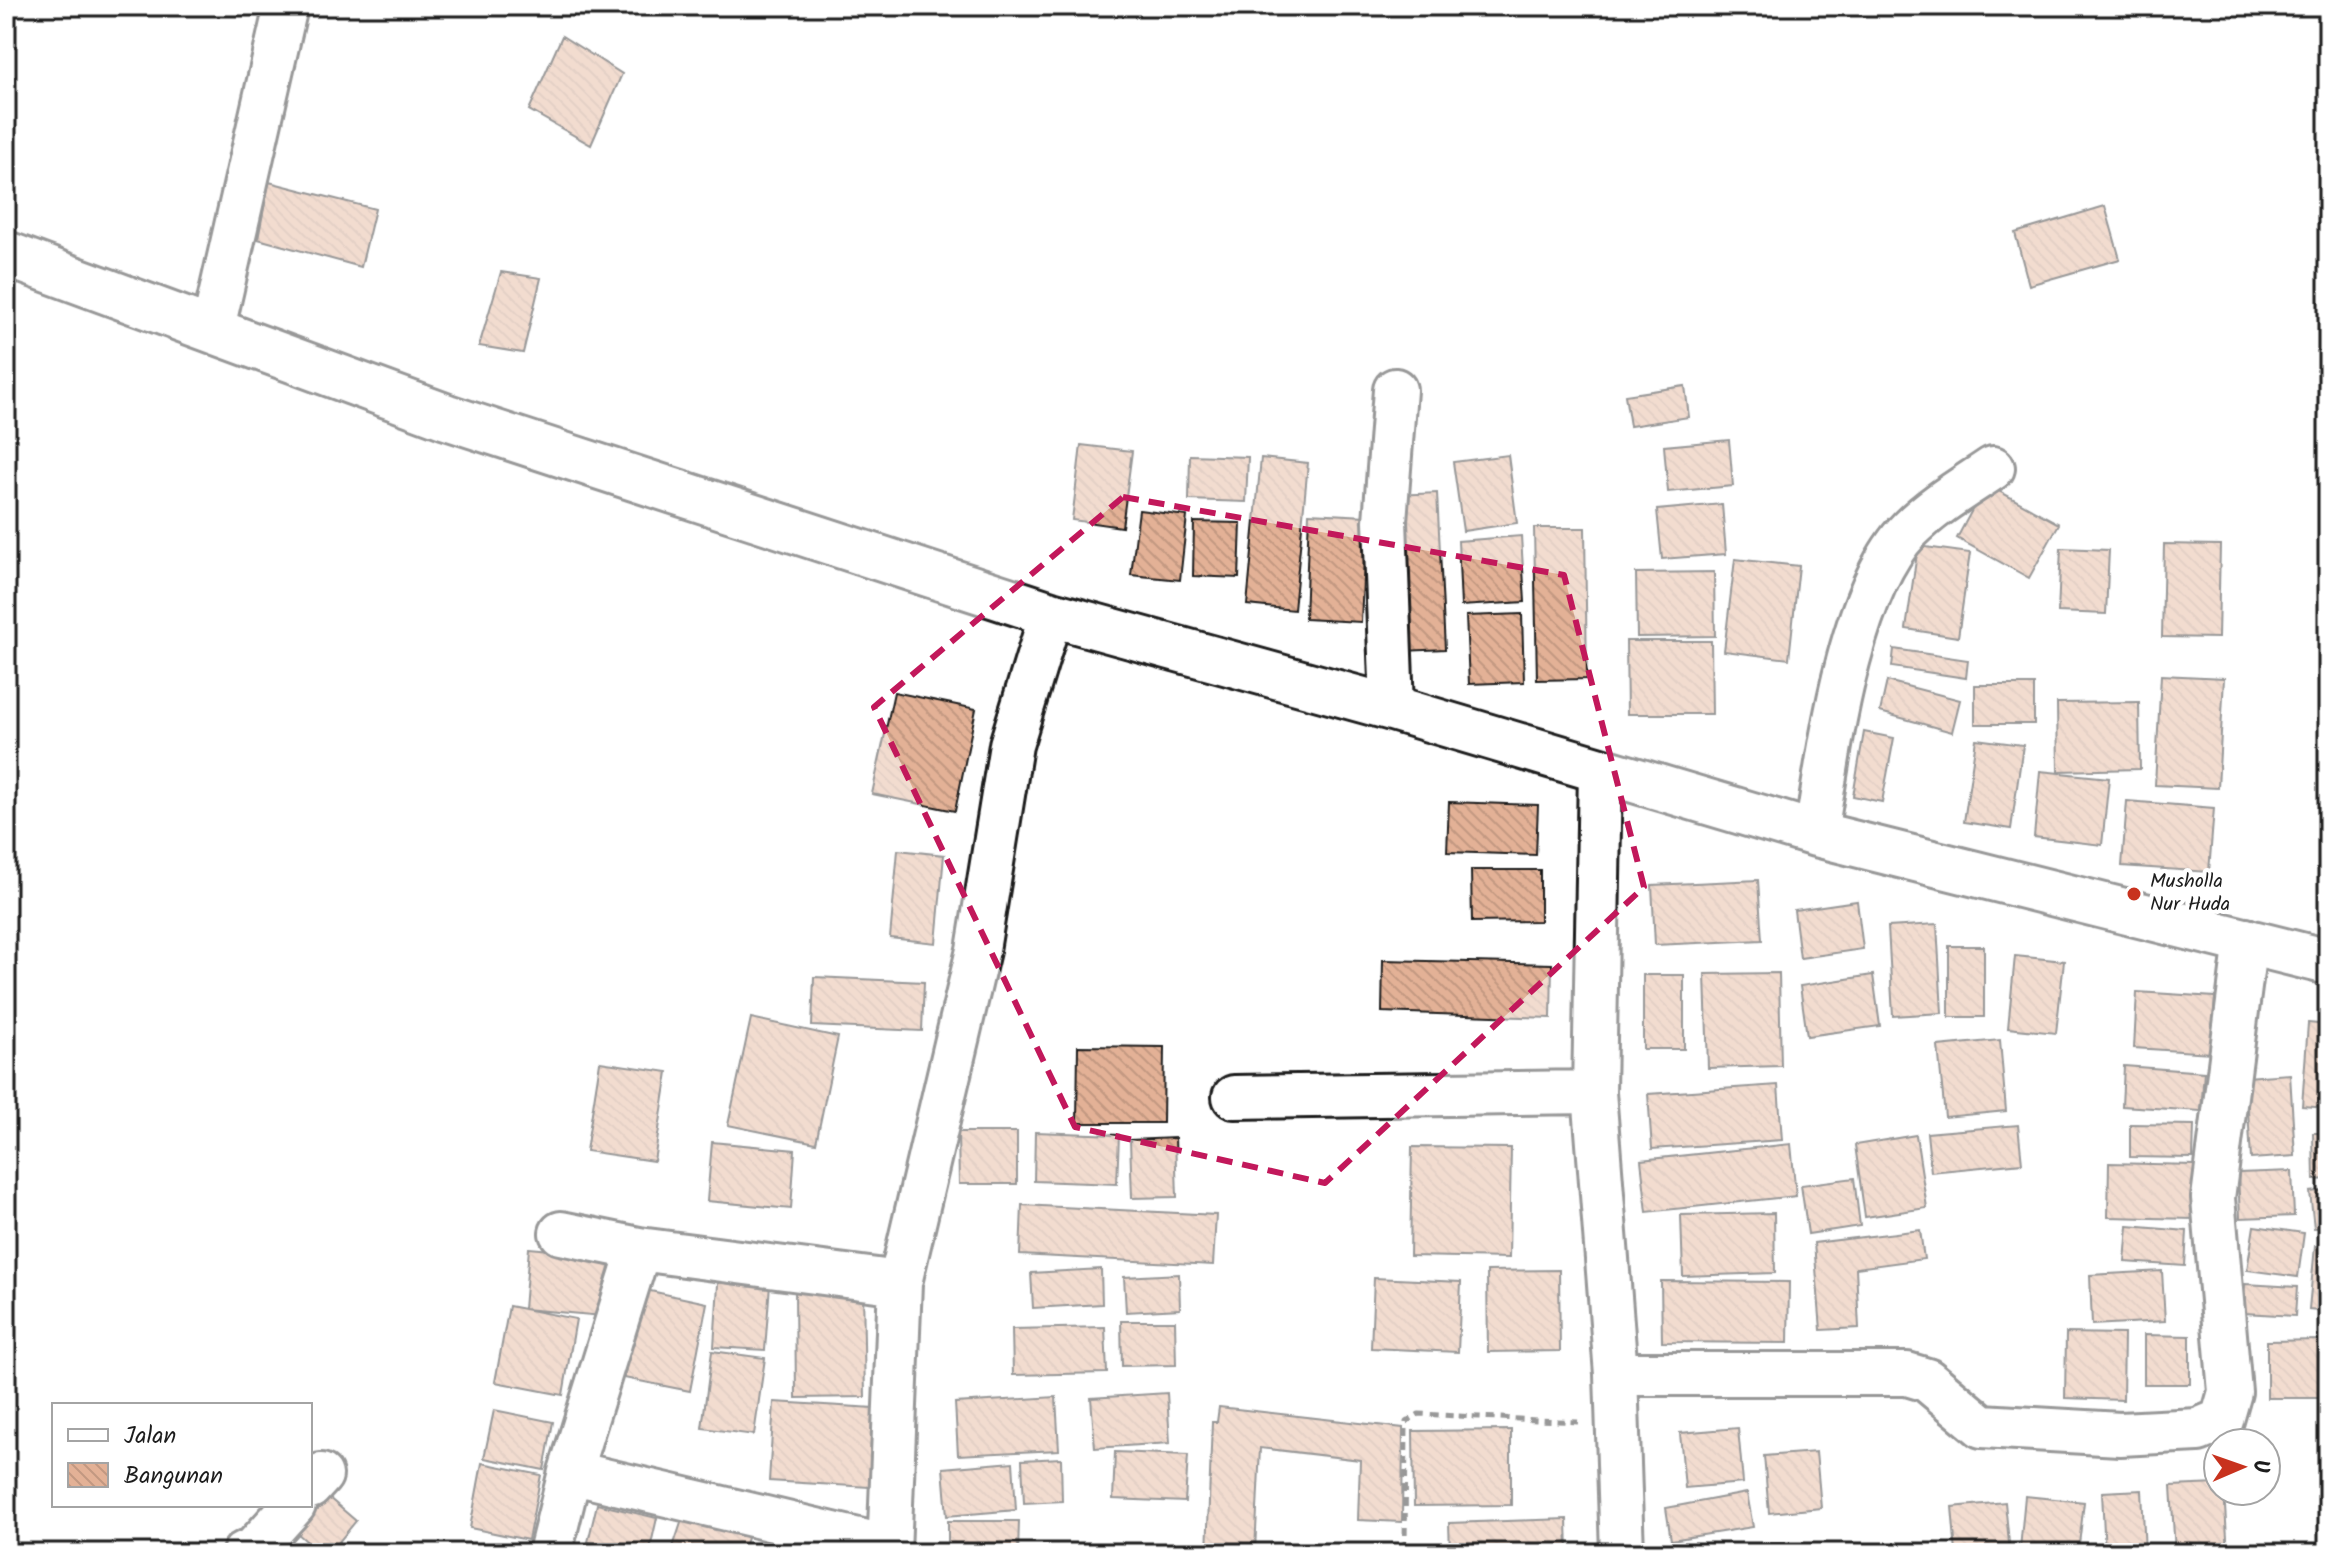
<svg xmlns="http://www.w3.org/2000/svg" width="2334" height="1559" viewBox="0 0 2334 1559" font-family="Kalam,sans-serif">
  <defs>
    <pattern id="building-back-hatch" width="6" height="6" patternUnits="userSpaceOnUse" patternTransform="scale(2)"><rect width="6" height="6" fill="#e3b196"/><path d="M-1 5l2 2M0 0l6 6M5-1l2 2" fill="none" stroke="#c29881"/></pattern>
  </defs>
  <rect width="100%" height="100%" fill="#fff"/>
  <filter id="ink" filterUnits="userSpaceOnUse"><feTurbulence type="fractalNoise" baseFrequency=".0125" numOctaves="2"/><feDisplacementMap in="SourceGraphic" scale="16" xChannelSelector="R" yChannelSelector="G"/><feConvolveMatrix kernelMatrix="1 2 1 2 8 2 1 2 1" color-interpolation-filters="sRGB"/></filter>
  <g filter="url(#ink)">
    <path fill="url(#building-back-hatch)" stroke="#1c1c1c" stroke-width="2" d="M562 36 622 74 591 145 529 110Z
      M269 182 375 209 361 267 258 239Z
      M2105 206 2120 259 2029 285 2015 233Z
      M501 272 541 278 523 353 479 346Z
      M1685 386 1689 417 1630 426 1625 395Z
      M1729 440 1733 486 1668 492 1664 446Z
      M1081 445 1132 451 1122 527 1072 520Z
      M1190 455 1248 457 1246 502 1189 500Z
      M1508 455 1517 523 1463 531 1453 462Z
      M1261 458 1308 463 1294 610 1247 605Z
      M1986 484 2059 524 2029 578 1957 538Z
      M1437 493 1445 649 1404 651 1397 495Z
      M1722 504 1726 554 1662 559 1657 510Z
      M1139 510 1187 516 1180 580 1131 575Z
      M1309 513 1366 516 1361 622 1305 619Z
      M1194 522 1241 523 1239 578 1193 576Z
      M1534 528H1585L1587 679 1537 680Z
      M1521 536 1525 602 1461 606 1458 541Z
      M2164 544 2220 545 2218 638 2162 637Z
      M1918 546 1970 553 1958 637 1906 629Z
      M2061 548 2109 550 2106 614 2058 612Z
      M1735 559 1799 566 1789 659 1724 651Z
      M1714 572 1715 636 1637 637 1636 573Z
      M1522 614 1524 682 1469 684 1466 616Z
      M1626 641H1711L1712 714H1627Z
      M1894 649 1968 660 1966 678 1892 667Z
      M2161 675 2224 678 2218 788 2155 785Z
      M1887 681 1960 700 1952 732 1880 712Z
      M1975 685H2034V724H1975Z
      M894 692 976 709 955 811 872 794Z
      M2139 702 2140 769 2058 771 2057 703Z
      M1864 732 1894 738 1882 802 1853 796Z
      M1976 739 2023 745 2011 829 1964 822Z
      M2040 771 2109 778 2102 845 2034 837Z
      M2127 801 2214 808 2209 872 2122 866Z
      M1449 802 1538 805 1536 855 1447 852Z
      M898 850 944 855 936 943 890 938Z
      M1471 870H1540V921L1472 922Z
      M1758 880 1762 940 1655 945 1652 885Z
      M1857 901 1863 949 1800 958 1794 910Z
      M1937 924 1942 1013 1893 1016 1888 927Z
      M1949 946H1984V1017H1949Z
      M2015 956 2064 961 2056 1033 2008 1028Z
      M1383 960 1552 964 1551 1018 1382 1012Z
      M1779 973 1781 1066 1708 1068 1705 974Z
      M1643 975H1684V1049H1643Z
      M1873 975 1880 1026 1807 1036 1800 986Z
      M814 977 924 982 922 1031 812 1026Z
      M2137 992 2215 997 2211 1053 2134 1048Z
      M751 1018 838 1037 816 1143 728 1125Z
      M2308 1023 2328 1025V1108L2302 1106Z
      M2000 1040 2006 1111 1945 1117 1938 1046Z
      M1078 1046 1164 1047 1163 1123H1077Z
      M600 1062 668 1072 654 1161 586 1151Z
      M2124 1066 2204 1072 2201 1111 2122 1106Z
      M2290 1074 2295 1156 2251 1159 2246 1077Z
      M1778 1085 1782 1140 1652 1149 1648 1094Z
      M2130 1124 2194 1125 2193 1158 2130 1157Z
      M2018 1125 2022 1163 1931 1172 1927 1133Z
      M958 1132H1017V1184H959Z
      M1035 1132 1119 1135 1117 1184 1034 1181Z
      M2313 1133H2328V1179L2314 1180Z
      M1916 1135 1927 1208 1865 1217 1855 1145Z
      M1175 1138 1177 1197 1132 1198 1130 1140Z
      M712 1142 795 1150 791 1209 707 1201Z
      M1791 1144 1796 1196 1647 1212 1641 1160Z
      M1412 1147 1511 1148 1509 1258 1410 1256Z
      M2109 1163 2194 1165V1219L2108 1217Z
      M2292 1171 2294 1216 2240 1218 2238 1173Z
      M1854 1178 1860 1226 1808 1234 1801 1185Z
      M2328 1190V1227L2314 1228 2310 1192Z
      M1022 1205 1216 1215 1213 1265 1020 1255Z
      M1774 1213 1775 1273 1683 1276 1681 1215Z
      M2128 1226 2187 1231 2185 1266 2125 1262Z
      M2254 1226 2304 1233 2298 1277 2247 1270Z
      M1920 1230 1924 1259 1856 1268 1859 1328 1821 1330 1814 1243Z
      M2315 1246 2328 1247V1312L2309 1310Z
      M529 1248 619 1256 614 1317 524 1309Z
      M719 1268 771 1271 765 1350 714 1347Z
      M1101 1269 1102 1304 1033 1308 1031 1273Z
      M1559 1270 1560 1351 1488 1352 1487 1271Z
      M2162 1271 2165 1321 2092 1325 2090 1275Z
      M1179 1274 1180 1309 1126 1312 1124 1277Z
      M1374 1278 1461 1282 1458 1352 1371 1348Z
      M1661 1281 1789 1282 1788 1343 1662 1342Z
      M2245 1284 2297 1287 2295 1316 2244 1313Z
      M863 1288 865 1397 796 1398 795 1289Z
      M641 1289 707 1303 690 1391 624 1378Z
      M509 1306 576 1319 563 1395 495 1382Z
      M1121 1321H1175L1176 1365 1122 1366Z
      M1105 1327 1107 1373 1013 1375 1012 1329Z
      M2066 1333 2124 1334 2123 1400 2065 1398Z
      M2144 1335 2190 1336V1384H2144Z
      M2322 1340V1398H2267V1341Z
      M712 1351 765 1358 754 1435 702 1428Z
      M1167 1393 1170 1443 1095 1448 1091 1398Z
      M1056 1397 1059 1450 958 1455 955 1403Z
      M774 1402 874 1408 869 1487 769 1481Z
      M1219 1407 1403 1428 1402 1522 1358 1520 1360 1460 1260 1448 1255 1551 1266 1553H1207L1212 1422H1217Z
      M494 1410 553 1422 544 1470 484 1458Z
      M1738 1428 1743 1483 1685 1488 1680 1433Z
      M1511 1430V1505L1414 1506 1413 1431Z
      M1115 1452 1188 1455 1185 1502 1113 1499Z
      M1816 1452 1821 1508 1769 1513 1764 1456Z
      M1061 1458 1062 1501 1024 1503 1022 1460Z
      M1013 1462 1016 1510 947 1516 943 1468Z
      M482 1463 541 1475 528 1540 470 1528Z
      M2218 1484V1491H2224L2228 1553H2175L2171 1486Z
      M2142 1490 2145 1553H2105L2102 1492Z
      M1747 1493 1753 1527 1671 1540 1666 1508Z
      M2025 1496 2084 1502 2078 1553 2020 1549Z
      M328 1497 356 1521 330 1553H320L297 1533Z
      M2005 1502 2010 1553H1956L1952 1507Z
      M597 1504 657 1518 649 1553 588 1542Z
      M684 1514 748 1535 742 1553H671Z
      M1567 1519 1568 1553H1438L1450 1552 1449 1523Z
      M948 1521H1019L1018 1553H948Z"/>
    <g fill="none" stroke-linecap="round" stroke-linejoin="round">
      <g stroke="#1c1c1c" stroke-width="48">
        <path id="street" d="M213 328 286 6
          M1392 708 1385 521 1395 390
          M1600 772 1594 1092 1616 1374 1622 1553
          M1816 834C1829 750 1849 591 1910 529 1934 505 1965 487 1993 468
          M1234 1097 1594 1092
          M561 1233 639 1249 900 1283
          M1616 1374H1907L1927 1380 1982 1426 2120 1434 2198 1430 2222 1420 2230 1392 2213 1198 2246 940
          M570 1472 888 1547
          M310 1487 321 1475
          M244 1553 255 1548 294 1505
          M550 1553 570 1472 639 1249
          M889 1553 900 1283 978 950 1011 745 1051 614"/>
      </g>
      <g stroke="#1c1c1c" stroke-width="50">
        <path id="secondary" d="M6 254 447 417 1051 614 1392 708 1816 834 2328 962"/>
      </g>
      <path stroke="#1c1c1c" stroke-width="5" stroke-dasharray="8 6" stroke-linecap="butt" d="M1405 1549 1406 1422 1419 1414 1578 1422"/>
      <use href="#street" stroke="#fff" stroke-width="42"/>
      <use href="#secondary" stroke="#fff" stroke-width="44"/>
    </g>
  </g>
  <path d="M0 0H2334V1559H0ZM1123 497 1564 575 1644 887 1325 1183 1075 1127 874 707Z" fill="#fff" fill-opacity=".55" fill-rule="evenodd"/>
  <path fill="none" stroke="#c2185b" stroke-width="6" stroke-dasharray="16 10" stroke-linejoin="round" d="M1123 497 1564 575 1644 887 1325 1183 1075 1127 874 707Z"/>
  <circle fill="#c8321e" stroke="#fff" stroke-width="3" cx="2134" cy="894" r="8"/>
  <g text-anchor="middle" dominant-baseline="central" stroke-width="8" stroke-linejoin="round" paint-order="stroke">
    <g font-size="20" fill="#1c1c1c" stroke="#fff" text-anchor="start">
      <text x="2150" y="882">Musholla<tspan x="2150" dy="23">Nur Huda</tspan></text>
    </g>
  </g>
  <rect width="2334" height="1559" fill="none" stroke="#fff" stroke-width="32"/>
  <rect x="16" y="16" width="2302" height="1527" fill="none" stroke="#1c1c1c" stroke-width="3" filter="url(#ink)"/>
  <rect x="52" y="1403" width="260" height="104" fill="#ffffff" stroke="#a4a4a4" stroke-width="2"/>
  <rect x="68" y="1429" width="40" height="12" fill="#ffffff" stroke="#a4a4a4" stroke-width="2"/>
  <text x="124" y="1443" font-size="24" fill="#1c1c1c">Jalan</text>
  <rect x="68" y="1463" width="40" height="24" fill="url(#building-back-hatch)" stroke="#a4a4a4" stroke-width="2"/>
  <text x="124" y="1483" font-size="24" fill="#1c1c1c">Bangunan</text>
  <g transform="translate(2242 1467) rotate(88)"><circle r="38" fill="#ffffff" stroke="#a4a4a4" stroke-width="2"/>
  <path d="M0-6L14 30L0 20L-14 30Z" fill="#c8321e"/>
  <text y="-12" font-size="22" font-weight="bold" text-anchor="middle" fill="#1c1c1c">U</text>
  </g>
</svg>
